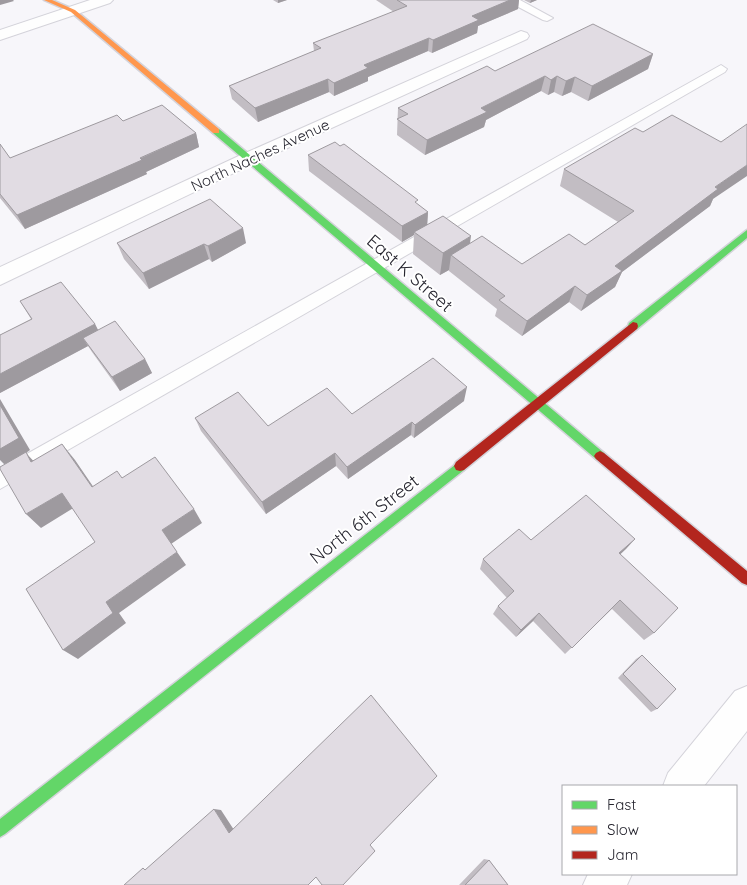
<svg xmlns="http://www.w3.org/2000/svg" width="747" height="885" viewBox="0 0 747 885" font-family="Quicksand,sans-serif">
  <rect width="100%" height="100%" fill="#f7f6fa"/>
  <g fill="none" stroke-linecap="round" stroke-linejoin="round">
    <g stroke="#d4d3da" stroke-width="2">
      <path id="lane" d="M505 0H520L553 18 547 21 543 20Z
        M721 65 727 69 725 72 0 489V469Z"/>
    </g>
    <g stroke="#d4d3da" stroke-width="2">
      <path id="street" d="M90 0H113L110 3 0 40V30Z
        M521 31 527 33 529 36 527 39 257 162 0 285V267L243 154Z
        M747 686V731L704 786H663L668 773 735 691Z
        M588 874H632L627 885H583Z"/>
    </g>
    <g stroke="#d4d3da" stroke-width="3">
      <path id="fast" d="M213 129H219L604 453 606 456 604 459 600 461 596 459 213 133Z
        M747 230V238L637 329H629L628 326 629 323Z
        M460 461 464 462 466 466 464 470 5 834 0 837V819Z"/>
    </g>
    <g stroke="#d4d3da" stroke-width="3">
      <path id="slow" d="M44 0H52L75 10 219 129V133H213L71 12Z"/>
    </g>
    <g stroke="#d4d3da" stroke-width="3">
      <path id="jam" d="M633 322 637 323 638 326 637 329 464 470 460 471 456 470 454 466 456 462Z
        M600 451 604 453 747 571V585L742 583 596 459 594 456 596 453Z"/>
    </g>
    <use href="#lane" fill="#fefefe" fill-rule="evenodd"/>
    <use href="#street" fill="#fefefe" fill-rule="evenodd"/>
    <use href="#fast" fill="#63d668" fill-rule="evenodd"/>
    <use href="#slow" fill="#ff974d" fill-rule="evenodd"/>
    <use href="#jam" fill="#b3261e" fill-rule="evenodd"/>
  </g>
  <path fill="#c2bdc3" d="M273 0H287L278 3Z
    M376 0H519L518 9 478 26 477 33 432 53 428 51 368 77V81L334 96 329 92 258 122 232 99 229 86 314 51 313 43 394 12Z
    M524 0H537L530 3Z
    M653 54 648 69 588 101 571 92 562 96 554 92 548 95 541 91 486 120 484 127 425 155 397 135 398 108 495 71Z
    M123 121 196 133 199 147 146 172 147 174 25 229 0 198V144L10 158Z
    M308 155 418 205 428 212 427 225 522 264 585 245 618 222 560 186 564 169 713 199 710 206 622 272 615 287 581 311 569 302 522 336 495 316 497 309 449 271V270L440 275 413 254 414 235 402 242 309 171Z
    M117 243H246L212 262 209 259 149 289 124 259Z
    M20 301 95 324 98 330 145 359 152 373 120 391 92 352 88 346 0 393V335L31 319Z
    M464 401 414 438 411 435 348 479 336 466 266 514 201 431 195 418 268 426 352 414Z
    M635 539 620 554 654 633 644 640 612 609 565 654 533 621 516 637 493 614 498 606 507 598 480 569 483 559 531 540Z
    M642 655 657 709 651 712 618 678 636 659Z
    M484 859 489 860 508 885H459Z"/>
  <path fill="#9e9a9f" d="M0 0H13L14 1 0 5Z
    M278 0H287L278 3Z
    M510 0H519L518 9 478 26 477 33 432 53 433 40 472 16Z
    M531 0H537L530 3Z
    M429 38 428 51 368 77V81L334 96V83L364 65Z
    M653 54 648 69 588 101 592 86Z
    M545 76 541 91 486 120 484 127 425 155 427 140 481 108Z
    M557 76 554 92 548 95 551 80Z
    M575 77 571 92 562 96 566 81Z
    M328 79 329 92 258 122 255 108Z
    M196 133 199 147 146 172 147 174 25 229 17 215Z
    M747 165V176L713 199 710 206 622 272 615 287 581 311 587 295 615 266 715 187Z
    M428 212 427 228 414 232V235L402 242V226Z
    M243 228 246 243 212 262 208 246Z
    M471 236 468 258 451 255 449 270 440 275 443 253Z
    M204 244 209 259 149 289 143 273Z
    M575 286 569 302 522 336 527 321Z
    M95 324 102 338H83L88 346 0 393V374Z
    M145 359 152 373 120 391 112 377Z
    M467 387 464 401 414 438 415 425Z
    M0 399 30 450 26 453 40 468 31 462 4 464 0 460Z
    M412 422 411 435 348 479 347 467Z
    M62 444 75 460 103 501 92 487Z
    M335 453 336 466 266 514 262 502Z
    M62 493 75 507 41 528 26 514Z
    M194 509 202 523 171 544 162 530Z
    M635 539 626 549 611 563 619 553Z
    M177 552 186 565 119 613 126 623 78 659 63 650 106 602Z
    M539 613 533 621 516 637 521 630Z
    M214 809 221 810 236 833H229Z"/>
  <path fill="#e1dce3" stroke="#9e9a9f" d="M397 0H510L472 16 479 20 433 40 429 38 364 65 368 68 334 83 328 79 255 108 229 86 321 48 313 43 407 6Z
    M593 24 653 54 592 86 575 77 566 81 557 76 551 80 545 76 481 108 487 112 427 140 397 119 408 114 398 108 487 66 495 71Z
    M162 105 196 133 140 158 142 160 17 215 0 194V144L10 158 117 115 123 121Z
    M672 115 721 142 747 124V165L715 187 718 189 615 266 622 271 587 295 575 286 527 321 499 300 505 296 451 255 482 236 522 264 569 234 585 245 634 211 564 169 635 128 643 132Z
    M335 142 340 146 344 144 418 200 415 202 428 212 402 226 308 155Z
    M210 199 243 228 208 246 204 244 143 273 117 243Z
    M443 216 471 236 443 253 414 232Z
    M61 282 95 324 0 374V335L32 319 20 301Z
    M115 321 145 359 112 377 83 338Z
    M433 358 467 387 415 425 412 422 347 467 335 453 262 502 195 418 238 392 268 426 327 388 352 414Z
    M0 405 19 438 0 449Z
    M62 444 92 487 117 471 122 478 155 457 194 509 162 530 177 552 106 602 113 613 63 650 26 589 95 542 62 493 26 514 0 469V467L26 452 31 462Z
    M586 495 635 539 619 553 678 608 654 633 620 600 572 648 539 613 521 630 498 606 514 591 483 559 519 529 531 540Z
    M642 655 676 689 657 709 623 674Z
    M371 695 437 776 370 845 375 851 343 885H322L316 877 308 885H124L143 868 145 870 214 809 229 833Z
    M489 860 508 885H465Z"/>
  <g text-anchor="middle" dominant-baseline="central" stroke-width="4" stroke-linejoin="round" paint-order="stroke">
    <g font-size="15" fill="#26252f" stroke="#fff">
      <text transform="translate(260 155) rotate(-25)">North Naches Avenue</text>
    </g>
    <g font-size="18" fill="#26252f" stroke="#fff">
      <text transform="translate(410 273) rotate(41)">East K Street</text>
      <text transform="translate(364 519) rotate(-38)">North 6th Street</text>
    </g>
  </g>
  <rect x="562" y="785" width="175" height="90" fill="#ffffff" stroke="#a8a8ac"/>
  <rect x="572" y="801" width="25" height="8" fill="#63d668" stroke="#a8a8ac"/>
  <text x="607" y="810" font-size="15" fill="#26252f">Fast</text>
  <rect x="572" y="826" width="25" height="8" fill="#ff974d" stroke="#a8a8ac"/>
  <text x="607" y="835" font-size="15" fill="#26252f">Slow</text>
  <rect x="572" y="851" width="25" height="8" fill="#b3261e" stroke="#a8a8ac"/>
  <text x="607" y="860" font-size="15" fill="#26252f">Jam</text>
</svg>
